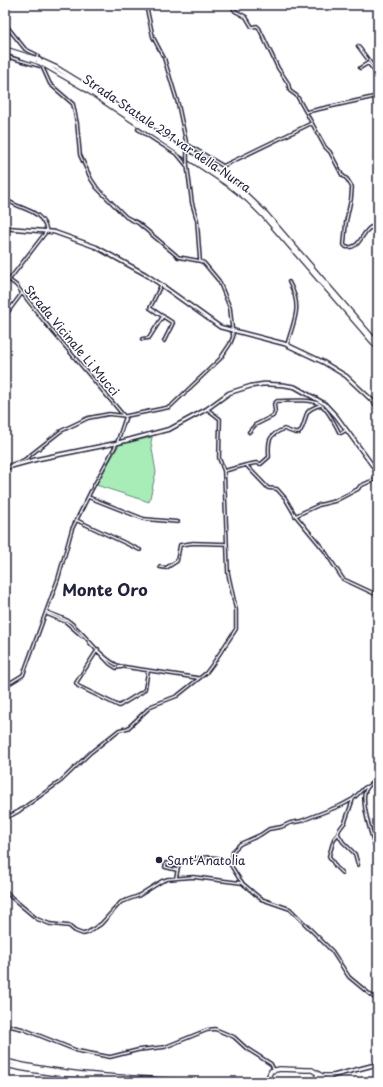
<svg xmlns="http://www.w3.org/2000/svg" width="383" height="1087" viewBox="0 0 383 1087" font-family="'Playpen Sans',sans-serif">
  <rect width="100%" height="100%" fill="#fff"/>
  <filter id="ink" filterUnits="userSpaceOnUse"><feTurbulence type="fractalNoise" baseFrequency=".025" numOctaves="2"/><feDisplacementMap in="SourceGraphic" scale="8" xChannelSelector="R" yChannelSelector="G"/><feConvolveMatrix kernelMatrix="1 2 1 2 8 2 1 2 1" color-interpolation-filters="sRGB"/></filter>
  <g filter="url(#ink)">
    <path fill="#a8edb8" stroke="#65887a" d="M152 437 151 443 156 472 149 502 96 485 119 445Z"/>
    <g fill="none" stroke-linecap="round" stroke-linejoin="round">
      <g stroke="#22223b" stroke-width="4.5">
        <path id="street" d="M146 5 153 37 164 58 178 104 187 146
          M231 5 235 11 246 17 252 27 257 26 259 28 278 68 288 83 290 91 297 96 325 147 330 152 342 175 347 179 352 187 351 199 346 222 344 245 346 247C361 249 360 234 371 227L378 234
          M5 24 25 49 37 55 39 59
          M358 46 378 73
          M5 56 43 67
          M360 68 368 63 378 75
          M306 112 378 96
          M138 129 178 155 187 166
          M188 145 223 166 312 123
          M187 164 192 203 197 220 200 261
          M5 199C22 211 41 208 47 231
          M5 277 16 285 43 320 124 416
          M9 280 46 232
          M161 285 150 308 173 323 164 341
          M5 316 22 293
          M142 339 149 338 163 316
          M287 345C294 319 303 308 289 282
          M249 432 255 425 273 416 275 411 274 404 277 401C288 401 311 398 321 405 328 410 335 424 339 432L341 433 346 430
          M10 465 24 460 61 431 88 418 109 414 126 416 170 407 220 359 230 344 233 337 230 308 219 281 204 263 200 261 178 257 176 255 138 223 126 217 97 188 91 179 80 155 77 123 73 104 50 84 41 64
          M246 465 256 463 261 464 269 457C268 441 268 435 284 429L295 433H299C310 419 299 411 321 405
          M224 471 246 465 268 488 277 489 285 498 295 515 324 550 343 579 375 594 378 597
          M88 497 144 519 178 522
          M295 516 319 505 335 501 358 489 360 486 378 478
          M76 520 140 550
          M160 567 166 568 177 561 180 545 193 543 227 544
          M47 612C54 615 63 618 70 622 86 635 101 659 119 666L198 678
          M47 614 66 622 82 636
          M89 642 110 664 116 668 122 667
          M98 649 76 683 78 686 119 706 142 692 145 689 148 671
          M5 686 23 675 58 579 72 529 91 491 117 443 126 416
          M378 778C373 782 367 785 365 792 361 803 373 842 378 854
          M353 799 345 822 339 830 338 834 343 842 355 854 358 865
          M5 820 10 816 19 811 61 781 90 753 119 730 128 728 151 706 177 696 206 673 212 665 236 629V610L228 573 224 471 219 458 220 419 207 409
          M338 834 334 839 329 856 336 867 342 873
          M231 865 233 851 240 844 260 835 269 829 281 827 290 823 301 821 342 805 353 799 364 788 368 786
          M177 870 165 867 166 863 178 865
          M176 878 179 863C192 858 217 853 229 863 232 866 238 878 242 882
          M5 890 11 897 37 919 50 924 69 926 75 931 83 934 87 933 101 924 121 902 138 896 162 881 168 879 193 877 242 883 261 899 290 909 332 951 349 977 378 1001
          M5 1025 23 1029 78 1051 110 1057 138 1050 165 1047 207 1030 215 1029 234 1037 246 1048 271 1064 274 1070"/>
      </g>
      <g stroke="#22223b" stroke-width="5.5">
        <path id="secondary" d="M5 228 54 232 96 247 145 274 160 284 220 327 285 344 323 362 346 376 378 406
          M5 468 38 459 117 443 170 429 207 409 229 393 251 386 264 384 284 385 295 387 325 404 337 417 378 473
          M322 1082 332 1076 378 1064"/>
      </g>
      <g stroke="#22223b" stroke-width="6">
        <path id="highway" d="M5 49 37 59
          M5 51 38 62
          M44 62 57 68 93 90 241 190 266 214 378 344
          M44 65 84 88 229 185 248 200 264 216 378 348
          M5 1061C65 1076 128 1077 189 1082
          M5 1065C54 1076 104 1078 154 1082
          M317 1076 324 1081
          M266 1082 271 1071 280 1069 306 1070H312L322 1076H332"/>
      </g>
      <use href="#street" stroke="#fff" stroke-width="1.5"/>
      <use href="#secondary" stroke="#fff" stroke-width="2.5"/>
      <use href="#highway" stroke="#fff" stroke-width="3.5"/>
      <g stroke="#22223b" stroke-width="4.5" stroke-linecap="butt">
        <path id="street-bridge" d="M187 164V146"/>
      </g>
      <g stroke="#22223b" stroke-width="6" stroke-linecap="butt">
        <path id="highway-bridge" d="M37 59 44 62
          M38 62 44 65"/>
      </g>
      <use href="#street-bridge" stroke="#fff" stroke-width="1.5"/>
      <use href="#highway-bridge" stroke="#fff" stroke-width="3.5"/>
    </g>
  </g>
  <circle fill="#22223b" stroke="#fff" stroke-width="1.5" cx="159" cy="860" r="4"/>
  <g text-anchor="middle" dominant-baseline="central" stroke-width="3" stroke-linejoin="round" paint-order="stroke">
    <g font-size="12" fill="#22223b" stroke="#fff">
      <text transform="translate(167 133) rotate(34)">Strada Statale 291 var della Nurra</text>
      <text transform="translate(72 340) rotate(50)">Strada Vicinale Li Mucci</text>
    </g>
    <g font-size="12" fill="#22223b" stroke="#fff" text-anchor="start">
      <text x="167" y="860">Sant'Anatolia</text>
    </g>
    <g font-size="16" font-weight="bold" fill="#22223b" stroke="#fff">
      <text x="105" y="589">Monte Oro</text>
    </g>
  </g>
  <rect width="383" height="1087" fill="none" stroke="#fff" stroke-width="20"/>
  <rect x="10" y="10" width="363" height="1067" fill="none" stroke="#22223b" stroke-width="1.5" filter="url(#ink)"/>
</svg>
